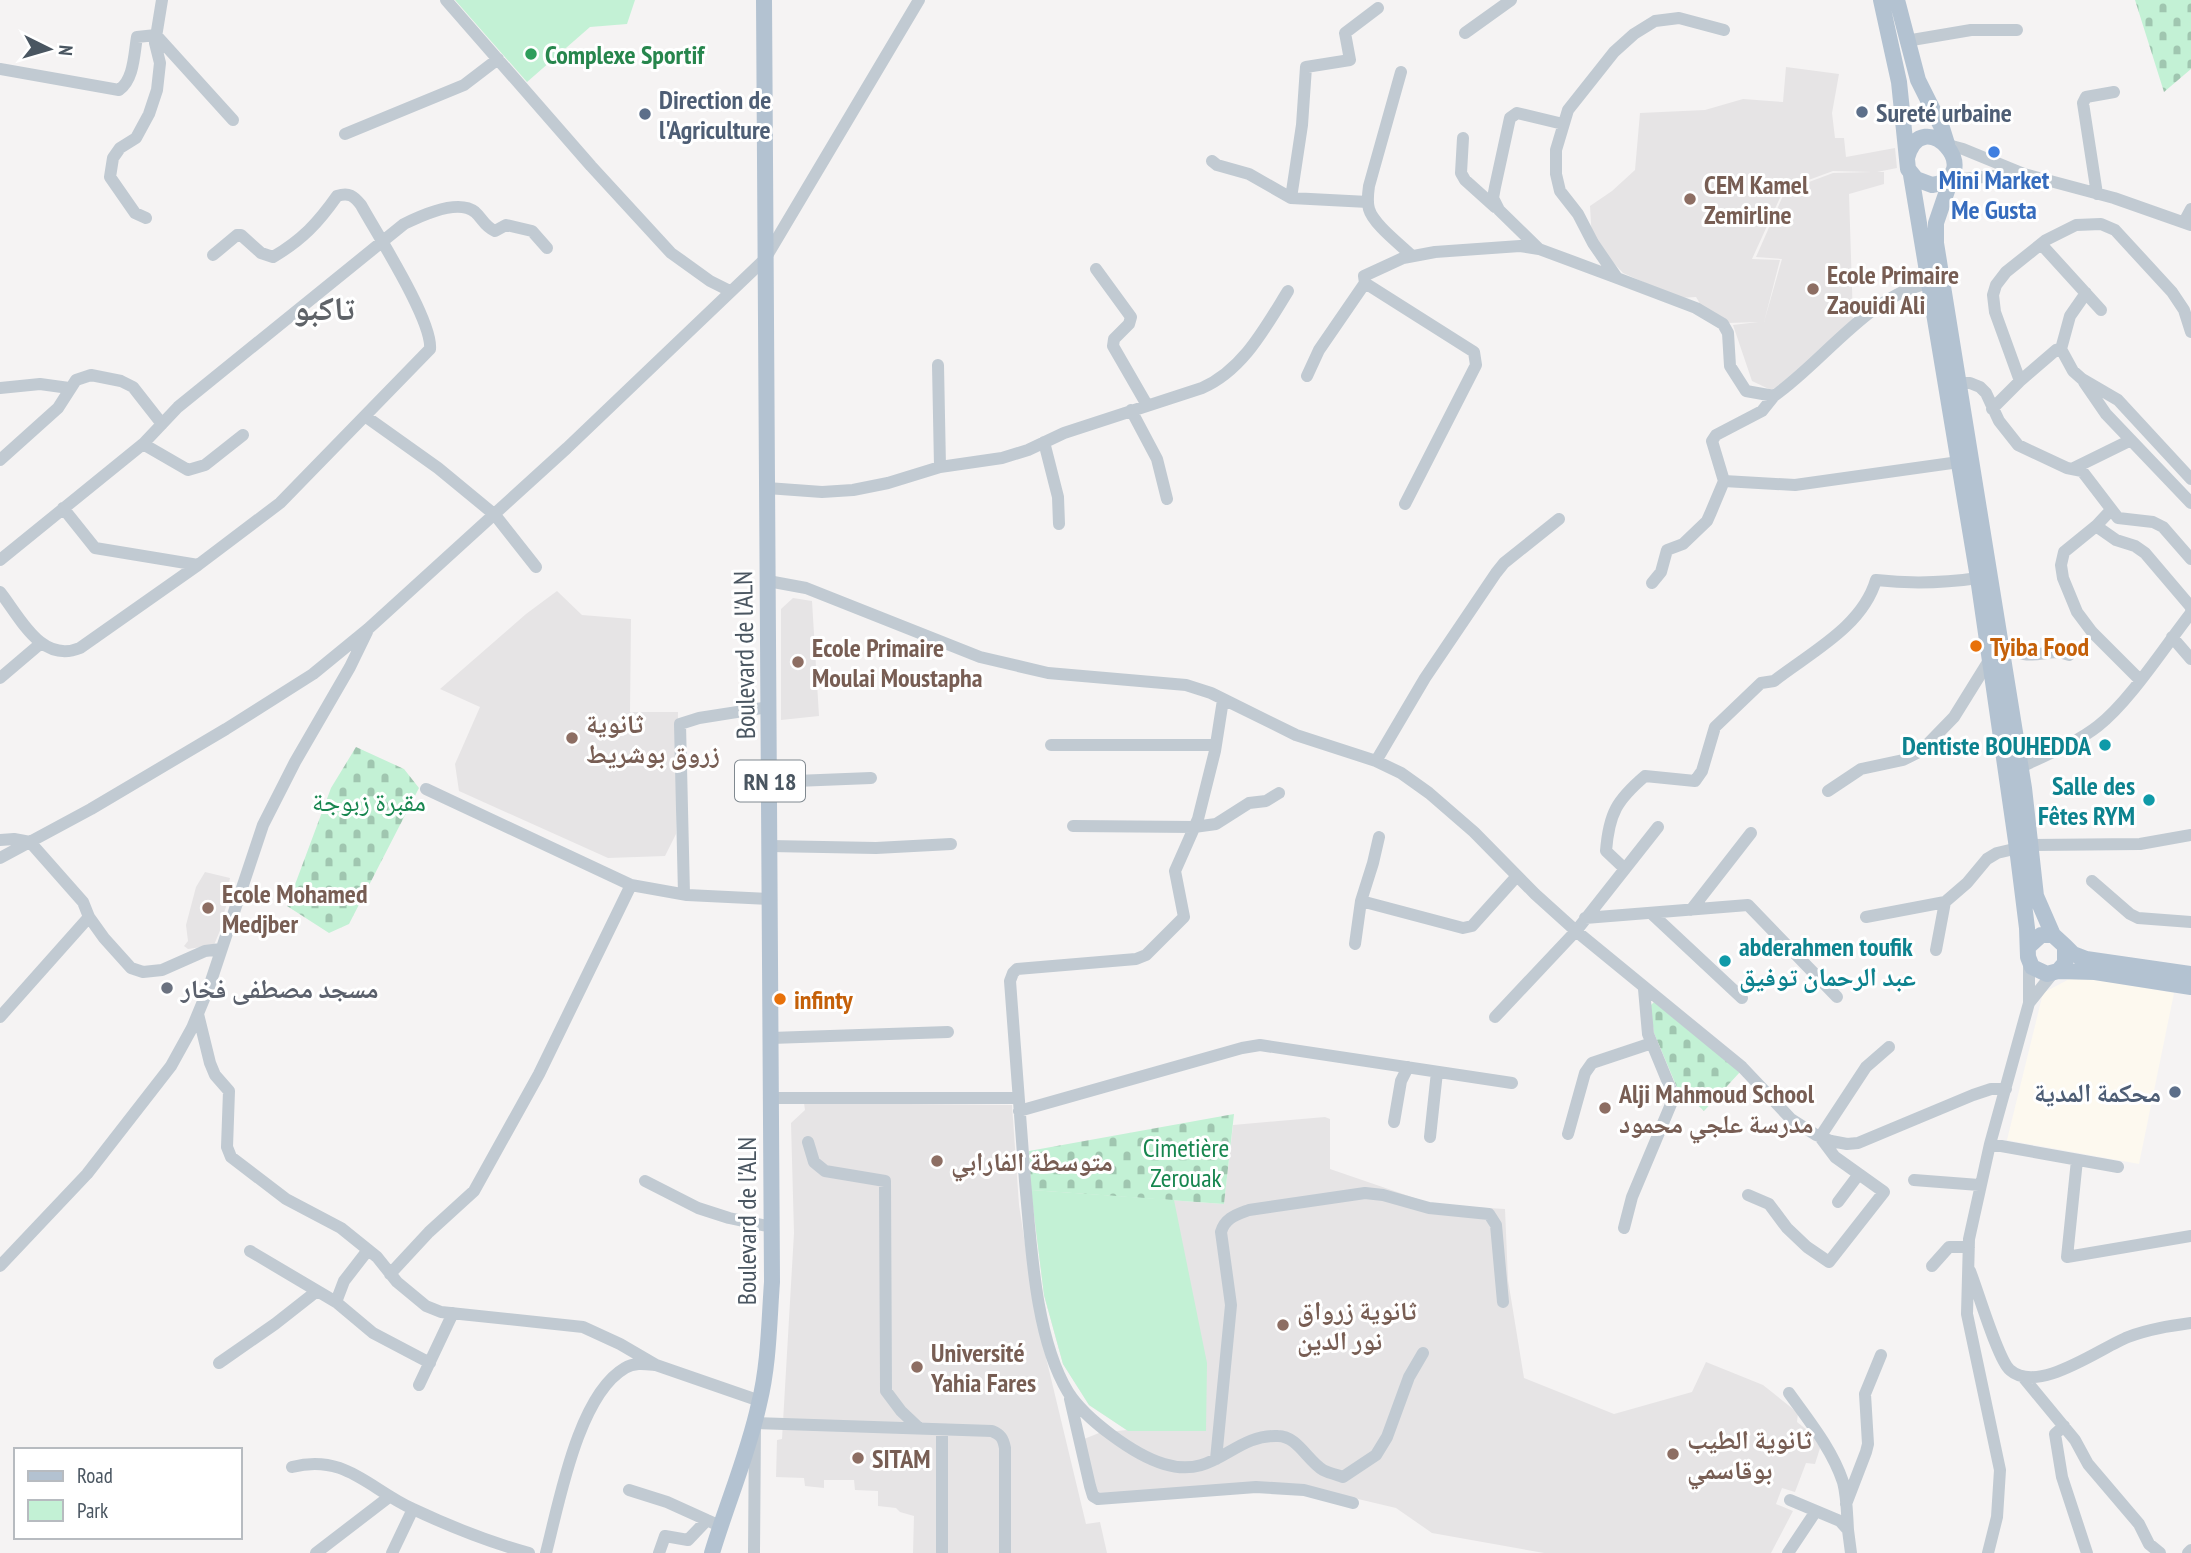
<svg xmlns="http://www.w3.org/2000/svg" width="2191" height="1553" viewBox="0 0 2191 1553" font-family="'PT Sans Narrow','Noto Naskh Arabic',sans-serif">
  <defs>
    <pattern id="cemetery-stones" width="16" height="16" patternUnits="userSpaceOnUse" patternTransform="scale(1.75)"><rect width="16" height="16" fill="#c3f1d5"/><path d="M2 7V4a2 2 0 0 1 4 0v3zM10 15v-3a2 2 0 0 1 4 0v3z" fill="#a0c6b0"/></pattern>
  </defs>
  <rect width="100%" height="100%" fill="#f5f3f3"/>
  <path fill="#fdf9ef" d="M2075 976 2174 993 2139 1164 2007 1140 2043 993Z"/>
  <path fill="#e6e4e5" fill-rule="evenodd" d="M1786 67 1839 74 1832 113 1835 138H1844L1846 157 1895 148 1897 168 1877 172H1884V184L1849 194 1853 319 1789 380 1771 390 1752 381 1733 325 1758 322 1728 323 1702 307 1696 297 1679 298 1623 273 1592 240 1590 206 1612 191 1635 170 1640 113 1705 110 1743 99 1783 102ZM1833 171 1872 172 1833 173 1785 191 1756 257 1782 259 1764 322 1780 260 1752 259 1784 189Z
    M557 591 582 615 631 619 630 712H678L676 834 665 856 608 858 459 791 455 764 480 707 440 689 526 614Z
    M793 598 812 601 819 716 781 720V609Z
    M205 872 230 878 229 883 233 885 224 913 226 916 214 945 188 949 184 946 188 941 186 925 196 887Z
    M804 1103 1012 1105 1019 1205 1036 1316 1086 1524 1100 1522 1107 1553H913L914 1516 900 1512 896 1508 878 1506V1491L855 1490 854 1480H824V1488L805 1486 804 1478 776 1477 777 1440 782 1439 794 1233 791 1123 805 1110Z
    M1325 1117 1330 1119V1169L1435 1205 1505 1209 1508 1280 1524 1378 1614 1414 1692 1392 1706 1362 1763 1385 1798 1413 1797 1422 1817 1438 1821 1445 1815 1464 1806 1463 1795 1492 1782 1488 1776 1504 1793 1511 1771 1553H1544L1432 1533 1396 1508 1299 1485 1100 1497 1095 1492 1084 1439 1099 1433 1127 1430 1089 1405 1063 1364 1044 1295 1031 1190 1224 1204 1233 1125Z"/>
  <path fill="url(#cemetery-stones)" d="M2135 0H2191V69L2164 92Z
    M356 747 404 769 419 788 349 924 329 933 287 906 331 788Z
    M1654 1002 1740 1072 1704 1111 1687 1095 1681 1097 1654 1033 1650 1006Z
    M1234 1114 1224 1204 1031 1190 1029 1151Z"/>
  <path fill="#c3f1d5" d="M455 0H635L627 24 590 27 527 82Z
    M1031 1190 1174 1200 1207 1363 1206 1431H1128L1089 1405 1063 1364 1044 1295Z"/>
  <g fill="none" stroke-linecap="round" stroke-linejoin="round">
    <path stroke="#c1cad2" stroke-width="12" d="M446 0 591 166 671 253 710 281 730 291
      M1724 30 1679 18 1655 21 1634 34 1614 52 1568 110 1556 150V174L1560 191 1578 214 1593 243 1617 278 1696 308 1723 324 1728 333 1730 366 1746 391 1774 396C1823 362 1869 295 1929 283
      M1465 33 1511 0
      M1906 41 1971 30H2017
      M0 69 119 90C134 80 134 54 137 37L156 35 233 120
      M1401 72 1369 186C1368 193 1367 202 1369 209 1373 224 1401 245 1412 256
      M345 134 464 85 498 59
      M1463 138 1461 173 1465 180 1495 207
      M1948 145 1963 149 2024 174 2114 198 2191 225
      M1212 161 1217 165 1249 174 1291 198 1368 202
      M1948 177 1963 179 2016 174
      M2097 194 2083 103 2086 97 2114 92
      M1291 198 1302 125 1306 67 1350 60 1345 33 1378 8
      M146 218 135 213 110 177 113 158 120 148 136 138 149 114 157 90 160 63 155 43 162 0
      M2184 222 2191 209
      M2041 244 2101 310
      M1539 249 1499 210 1493 198 1495 187 1510 118 1517 113 1563 124
      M1096 269 1131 317 1129 324 1114 339 1113 346 1147 405
      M2061 349 2070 316 2086 293
      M938 365 940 467
      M1307 376 1319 350 1365 283
      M2020 381 1995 312 1993 295 1996 285 2006 272 2046 240 2076 225 2101 224 2115 230 2172 292 2184 310 2191 332
      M2084 382 2106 414 2191 503
      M1960 383H1970L1980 387 1986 393 1999 421 2018 445 2067 468 2082 471 2118 518 2153 522 2163 527 2191 559
      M0 388 40 384 69 388
      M1992 409 2020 381 2056 350 2061 349 2073 371 2082 379 2118 400 2191 479
      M1131 410 1157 459 1167 499
      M365 416 438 468 495 515 536 567
      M1044 442 1058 497 1059 524
      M143 444 188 470 205 465 243 435
      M0 460 58 408 76 380 91 375 121 381 133 387 162 424
      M2074 468 2131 440
      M1724 481 1795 485 1959 462
      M767 488 822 492 853 490 888 483 940 467 1002 458 1028 450 1064 433 1202 388C1243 370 1265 328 1288 291
      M1405 504 1476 365 1474 352 1365 283 1364 276 1403 258 1435 252 1520 246 1539 249 1617 278
      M63 508 95 548 198 565
      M2111 510 2096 526 2064 552 2061 565 2063 578 2077 612 2092 632 2139 679
      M2096 526 2116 540 2135 546 2145 553 2191 607V610
      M0 560 143 444 178 407 404 224C420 216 458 198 475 212 483 219 484 226 495 231L506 225 532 231 547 248
      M768 581 806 588 980 657 1048 673 1186 685 1211 693 1296 735 1376 761 1401 773 1429 793 1474 832 1535 894 1576 931 1742 1067 1791 1119 1816 1135 1831 1141 1847 1144 1858 1143 1973 1095 1991 1089H2006
      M1652 583 1661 572 1667 550 1683 544 1707 521 1711 512 1724 481 1712 441 1716 435 1762 411 1774 396
      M0 592C20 617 41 664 80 648L198 565 280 503 430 349C433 321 377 234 361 205 354 196 349 192 337 196 318 223 302 240 273 257L261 253 241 235H237L213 255
      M2172 637 2191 659
      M2002 648C2010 649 2017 652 2024 654 2040 657 2051 648 2069 655
      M0 678 40 644
      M1223 700 1215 751 1198 819 1175 871 1184 917 1146 955 1136 959 1017 969 1013 973 1010 981C1015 1048 1020 1114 1025 1181 1031 1244 1035 1338 1068 1392 1085 1419 1134 1455 1164 1464 1216 1480 1232 1434 1278 1436 1297 1436 1307 1460 1323 1470 1329 1473 1337 1475 1343 1477L1376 1455 1387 1437 1409 1377 1423 1353
      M1051 745H1216
      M1376 761 1425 678 1496 573 1504 563 1559 519
      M2021 767C2047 754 2075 744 2098 726 2130 701 2165 646 2191 613
      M770 782 871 778
      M426 789 631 885 687 895 770 899
      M1828 791 1861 769 1903 760 1921 751 1954 717 1990 659
      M1073 826 1194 827 1216 824 1249 803 1266 801 1279 793
      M0 840 14 839 30 842 83 902 89 917 104 938 131 968 143 972 162 970 205 951 221 949
      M770 846 876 848 951 844
      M0 858 91 809 226 729 313 674 368 629 567 448 765 259 919 0
      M1625 869 1606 851C1609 813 1617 800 1645 776L1695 781 1702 771 1715 727 1761 683 1774 681C1811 652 1862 627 1876 580 1911 584 1944 583 1978 578
      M2092 881 2130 914 2138 918 2191 922
      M684 894 680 724 699 718 769 707
      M1361 901 1463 928 1472 926 1517 876
      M1691 910 1751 833
      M1651 913 1742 998
      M1866 917 1945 902
      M1585 918 1748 905 1837 997
      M1355 944 1361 901 1373 863 1379 837
      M1936 950 1945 902 1967 883 1987 859 1997 853 2031 845 2140 844 2191 835
      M2029 1003 2053 973
      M198 1014 210 1063 215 1075 229 1091 227 1147 231 1157 286 1199 341 1228 377 1257 397 1282 426 1306 441 1312 583 1327 620 1344 656 1365
      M0 1017 89 917
      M1495 1017 1576 931 1658 827
      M771 1038 948 1032
      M771 1098H1018
      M1019 1111 1242 1048 1260 1045 1512 1083
      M1394 1122 1401 1081 1408 1067
      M1568 1134 1585 1073 1592 1063 1652 1043
      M1430 1137 1437 1072
      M808 1142 814 1162 825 1171 885 1181 886 1391 901 1411 920 1429
      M1990 1144 2118 1167
      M2077 1160 2067 1257 2191 1236
      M1914 1180 1979 1185
      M645 1181 698 1208 729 1218 772 1227
      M1748 1195 1769 1204 1787 1228 1807 1247 1829 1262 1884 1192 1835 1157 1820 1137 1866 1067 1889 1047
      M1838 1202 1859 1174
      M1624 1228 1632 1197 1674 1097 1648 1034 1644 989
      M250 1251 336 1302 373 1333 430 1363
      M0 1266 87 1174 171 1066 192 1028 209 987 263 825 295 762 350 667 367 632
      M1932 1266 1949 1247H1969
      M1970 1271C1978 1291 1998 1360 2010 1370 2038 1395 2100 1348 2128 1337 2149 1329 2170 1326 2191 1323
      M390 1274 429 1232 474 1191 539 1074 631 885
      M336 1302 344 1281 368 1250
      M219 1363 275 1324 317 1291
      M2023 1377 2075 1440 2088 1464 2139 1524 2149 1544 2160 1553
      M419 1385 453 1313
      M1789 1393C1809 1421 1832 1449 1843 1482 1847 1497 1847 1514 1848 1530
      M1070 1399 1090 1486 1093 1496 1098 1499 1256 1487 1304 1490 1353 1503
      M2064 1426 2055 1434 2062 1477 2087 1553
      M942 1430V1553
      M1216 1459 1231 1305 1221 1232C1225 1218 1236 1215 1249 1210L1365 1193 1383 1195 1429 1208 1489 1214 1496 1225 1503 1302
      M292 1467C345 1453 369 1489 413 1509 451 1527 489 1542 529 1553
      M629 1490 667 1502 720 1526
      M1790 1500 1840 1521 1848 1530 1851 1553
      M1846 1504 1866 1452 1868 1444 1865 1394 1881 1355
      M316 1553 389 1497
      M392 1553 413 1509
      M546 1553C559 1503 578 1395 625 1368 634 1362 646 1364 656 1365L760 1401
      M659 1553 665 1536 688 1540 707 1520
      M754 1553 755 1423 992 1431C1001 1435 1003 1438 1005 1448V1553
      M1788 1553 1816 1511
      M1988 1553 1997 1517 2000 1470 1967 1314 1969 1239 1990 1144 2029 1003V962
      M2188 1553 2191 1550"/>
    <path stroke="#b3c2d1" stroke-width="16" d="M1881 0 1899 82 1908 169 1916 179 1932 185C1989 175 1922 101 1907 158
      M1897 0 1918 80 1942 128 1947 144
      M1911 175 1978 578 2017 848 2027 928 2028 957 2032 967 2047 974 2058 971 2065 963V946L2053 935H2041L2029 946
      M1948 177V188L1936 223V243L2024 788 2036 896 2053 935
      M2065 946 2073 954 2086 959 2191 974
      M2058 971 2095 972 2191 987
      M712 1553C727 1503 748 1455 759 1404 769 1364 769 1322 772 1282L764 0"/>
  </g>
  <circle fill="#2e9e5b" stroke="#fff" stroke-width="2.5" cx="531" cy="54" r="7"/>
  <g fill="#5c6f8a" stroke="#fff" stroke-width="2.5">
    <circle cx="1862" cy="112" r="7"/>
    <circle cx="645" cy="114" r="7"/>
    <circle cx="2175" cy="1092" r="7"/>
  </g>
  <circle fill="#3f7fe0" stroke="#fff" stroke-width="2.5" cx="1994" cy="152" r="7"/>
  <g fill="#8d6e63" stroke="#fff" stroke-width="2.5">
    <circle cx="1690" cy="199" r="7"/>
    <circle cx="1813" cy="289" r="7"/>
    <circle cx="798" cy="662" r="7"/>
    <circle cx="572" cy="738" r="7"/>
    <circle cx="208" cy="908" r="7"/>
    <circle cx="1605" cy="1108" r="7"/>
    <circle cx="937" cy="1161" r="7"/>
    <circle cx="1283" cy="1325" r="7"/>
    <circle cx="917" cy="1367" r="7"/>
    <circle cx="1673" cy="1454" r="7"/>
    <circle cx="858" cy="1458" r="7"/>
  </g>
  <g fill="#e8710a" stroke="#fff" stroke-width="2.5">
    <circle cx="1976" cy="646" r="7"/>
    <circle cx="780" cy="999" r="7"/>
  </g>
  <g fill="#0f9aa8" stroke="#fff" stroke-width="2.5">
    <circle cx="2105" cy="745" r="7"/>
    <circle cx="2149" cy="800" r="7"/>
    <circle cx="1725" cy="961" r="7"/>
  </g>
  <circle fill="#6b7280" stroke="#fff" stroke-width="2.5" cx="167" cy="988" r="7"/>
  <g text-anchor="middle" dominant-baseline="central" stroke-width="6" stroke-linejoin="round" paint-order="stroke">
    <rect fill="#fff" stroke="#808990" stroke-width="2" x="735" y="760.5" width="70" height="41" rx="5"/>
    <g font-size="24" font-weight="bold" fill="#4a5661">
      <text x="770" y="781">RN 18</text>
    </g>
    <g font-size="26" font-weight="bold" fill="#27864d" stroke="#fff" text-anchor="start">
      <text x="545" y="54">Complexe Sportif</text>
    </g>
    <g font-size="26" font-weight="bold" fill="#4e5e75" stroke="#fff" text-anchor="start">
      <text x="659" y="99">Direction de<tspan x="659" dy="30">l'Agriculture</tspan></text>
      <text x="1876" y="112">Sureté urbaine</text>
      <text x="2161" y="1092" text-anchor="end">محكمة المدية</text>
    </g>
    <g font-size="26" font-weight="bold" fill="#366cbe" stroke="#fff">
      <text x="1994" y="179">Mini Market<tspan x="1994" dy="30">Me Gusta</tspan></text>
    </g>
    <g font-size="26" font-weight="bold" fill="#785e54" stroke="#fff" text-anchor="start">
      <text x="1704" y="184">CEM Kamel<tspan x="1704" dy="30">Zemirline</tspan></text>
      <text x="1827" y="274">Ecole Primaire<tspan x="1827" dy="30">Zaouidi Ali</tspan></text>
      <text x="812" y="647">Ecole Primaire<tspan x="812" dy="30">Moulai Moustapha</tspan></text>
      <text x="586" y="723">ثانوية<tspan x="586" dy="30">زروق بوشريط</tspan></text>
      <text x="222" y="893">Ecole Mohamed<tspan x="222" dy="30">Medjber</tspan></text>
      <text x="1619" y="1093">Alji Mahmoud School<tspan x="1619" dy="30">مدرسة علجي محمود</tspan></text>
      <text x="951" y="1161">متوسطة الفارابي</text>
      <text x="1297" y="1310">ثانوية زرواق<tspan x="1297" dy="30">نور الدين</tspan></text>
      <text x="931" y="1352">Université<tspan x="931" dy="30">Yahia Fares</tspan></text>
      <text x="1687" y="1439">ثانوية الطيب<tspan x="1687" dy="30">بوقاسمي</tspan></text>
      <text x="872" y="1458">SITAM</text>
    </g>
    <g font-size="26" font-weight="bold" fill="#c56008" stroke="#fff" text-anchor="start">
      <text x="1990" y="646">Tyiba Food</text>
      <text x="794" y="999">infinty</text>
    </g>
    <g font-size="26" fill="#4a5661" stroke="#fff">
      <text transform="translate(744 655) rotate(-91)">Boulevard de l'ALN</text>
      <text transform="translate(746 1221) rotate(-90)">Boulevard de l'ALN</text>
    </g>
    <g font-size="26" font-weight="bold" fill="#0d838f" stroke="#fff" text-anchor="end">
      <text x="2091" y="745">Dentiste BOUHEDDA</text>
      <text x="2135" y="785">Salle des<tspan x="2135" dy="30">Fêtes RYM</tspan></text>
      <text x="1739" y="946" text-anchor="start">abderahmen toufik<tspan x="1739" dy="30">عبد الرحمان توفيق</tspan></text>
    </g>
    <g font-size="26" fill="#17864f" stroke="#fff">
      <text x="369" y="801">مقبرة زبوجة</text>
      <text x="1186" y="1147">Cimetière<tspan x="1186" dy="30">Zerouak</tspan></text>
    </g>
    <g font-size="26" font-weight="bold" fill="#5b616d" stroke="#fff" text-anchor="start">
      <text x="181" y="988">مسجد مصطفى فخار</text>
    </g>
    <g font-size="33" font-weight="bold" fill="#5f6368" stroke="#fff">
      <text x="324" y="307">تاكبو</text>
    </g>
  </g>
  <rect x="14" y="1448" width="228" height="91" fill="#ffffff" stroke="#b7bbc0" stroke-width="2"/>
  <rect x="28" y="1471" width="35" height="10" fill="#b3c2d1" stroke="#b7bbc0" stroke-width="2"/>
  <text x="77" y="1483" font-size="21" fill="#4a5661">Road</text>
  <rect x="28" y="1500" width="35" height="21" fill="#c3f1d5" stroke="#b7bbc0" stroke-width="2"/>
  <text x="77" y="1518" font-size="21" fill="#4a5661">Park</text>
  <g transform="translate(49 49) rotate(95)" stroke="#ffffff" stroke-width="5" paint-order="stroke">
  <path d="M0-5L12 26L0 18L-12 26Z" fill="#4a5661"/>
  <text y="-10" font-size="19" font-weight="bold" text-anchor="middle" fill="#4a5661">N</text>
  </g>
</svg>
